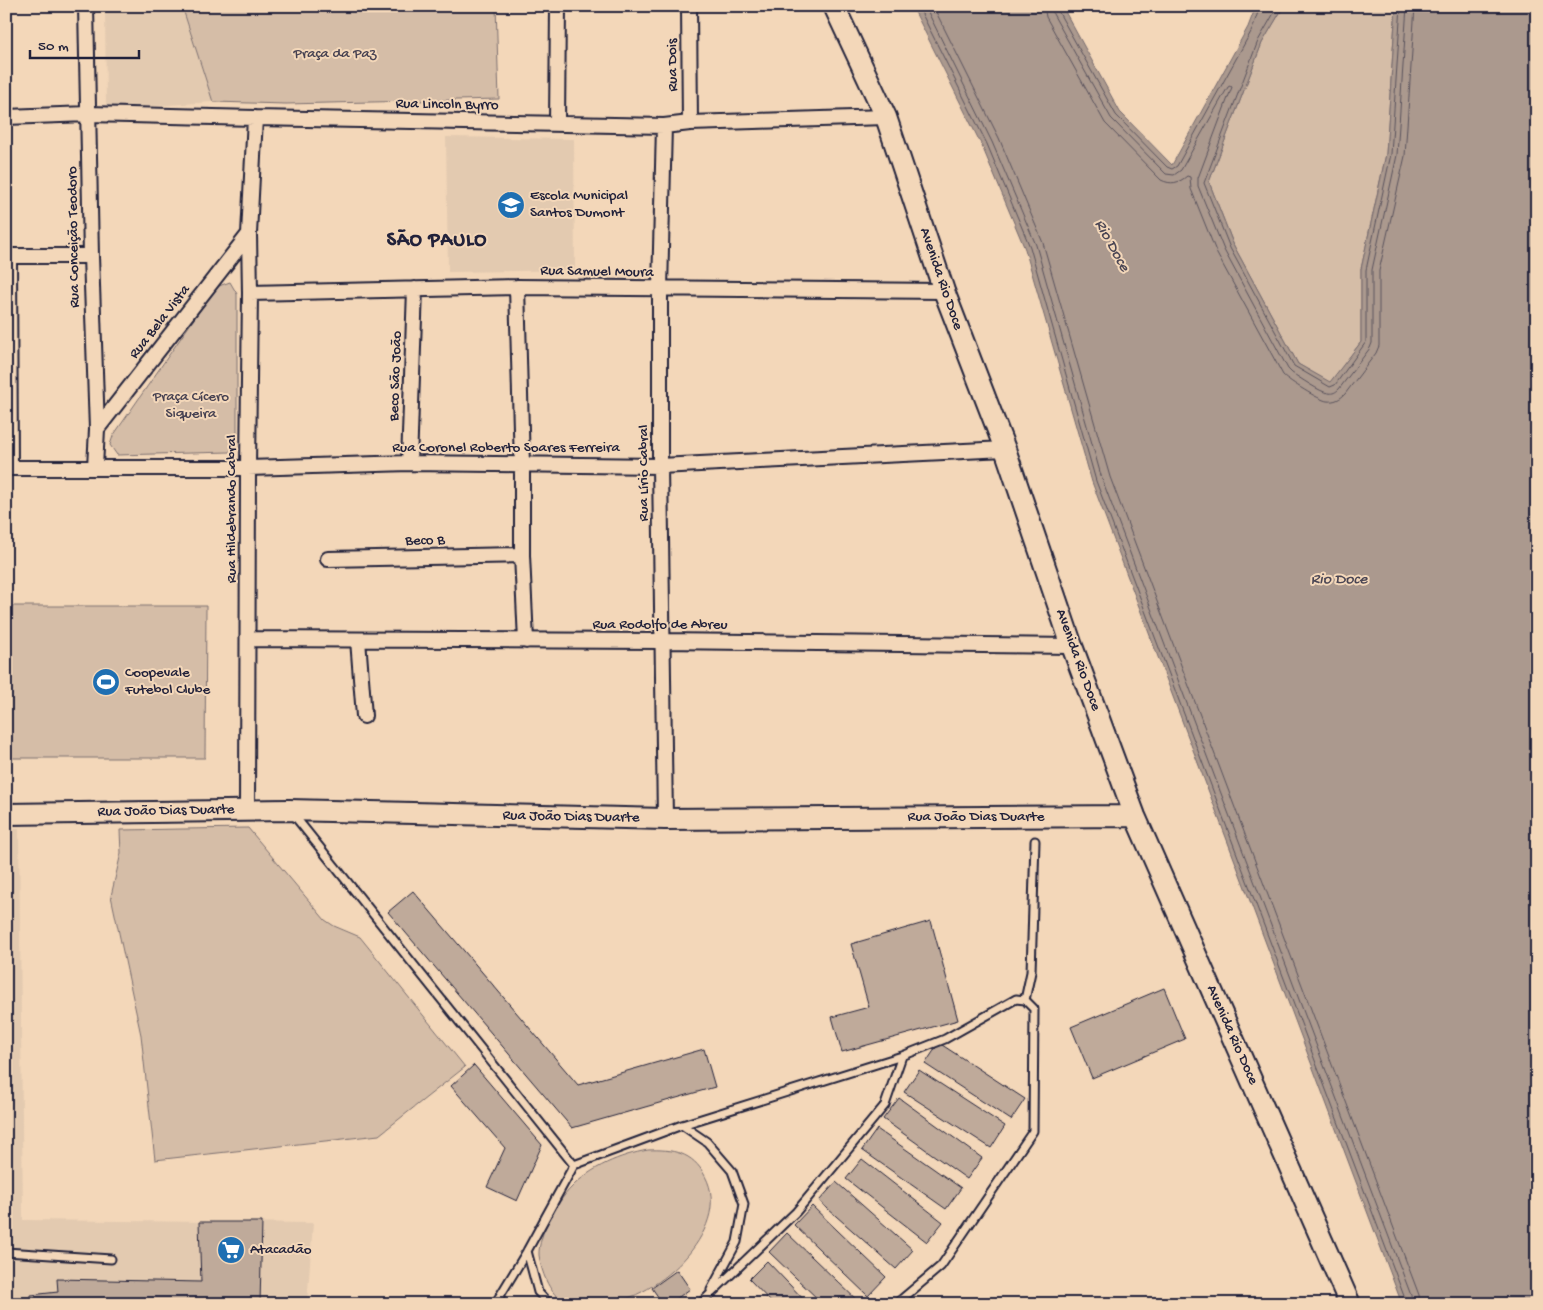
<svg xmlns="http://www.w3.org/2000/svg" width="1543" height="1310" viewBox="0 0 1543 1310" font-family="'Gochi Hand',sans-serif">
  <rect width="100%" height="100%" fill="#f3d7b9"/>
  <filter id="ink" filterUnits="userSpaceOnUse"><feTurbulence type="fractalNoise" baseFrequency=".02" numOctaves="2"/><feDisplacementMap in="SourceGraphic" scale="10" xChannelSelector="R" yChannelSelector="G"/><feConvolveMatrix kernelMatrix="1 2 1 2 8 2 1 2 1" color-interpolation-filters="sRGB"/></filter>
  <g filter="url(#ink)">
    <path fill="#e3cab0" d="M105 6H182L213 102 106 109Z
      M446 137 574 139 575 270 448 272Z
      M19 828 23 1220 313 1223 307 1304H6V829Z"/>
    <path fill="#d5bda7" stroke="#7c7071" d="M182 6H496L499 99 286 104 213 102Z
      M1284 6H1396L1386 154 1361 269V342L1330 383 1298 364 1234 246 1209 182 1262 43Z
      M230 282 237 294V445L229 452 117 455 110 445 113 436 216 287Z
      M6 606H206L205 758H6Z
      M248 828 325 920 334 926 360 937 465 1067 379 1135 155 1160 141 1035 111 896 121 853 120 830Z
      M648 1150C672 1149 693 1152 705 1176 735 1231 651 1304 600 1304 590 1304 575 1306 566 1303 557 1299 550 1289 546 1280 543 1273 540 1264 539 1255 538 1235 557 1202 571 1188 591 1167 620 1155 648 1150Z"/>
    <path fill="#ab998e" stroke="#74696d" d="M912 6H1062L1120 112 1172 165 1248 27 1256 6H1284L1262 43 1209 182 1234 246 1298 364 1330 382 1361 342V269L1386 154 1396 6H1537V1304H1402L1092 482 1025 249 982 146Z"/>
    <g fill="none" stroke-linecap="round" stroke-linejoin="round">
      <path stroke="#59525c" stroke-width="1" d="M918 6 987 144 1030 247 1096 481 1407 1304
        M925 6 992 142 1036 245 1102 479 1412 1298 1413 1304
        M933 6 999 138 1043 243 1110 477 1419 1295 1420 1304
        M1044 6 1046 17 1105 123 1161 180C1171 185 1179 183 1187 176L1190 177 1191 189 1217 254 1283 375C1289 381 1319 400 1327 401 1335 402 1340 399 1345 394L1376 353 1379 346V271L1405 156 1415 6
        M1051 6 1053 14 1111 118 1166 174 1174 175 1181 170 1228 87 1230 86 1232 87 1198 178V186L1224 250 1288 369 1292 373C1300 378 1320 392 1328 393 1333 394 1336 392 1339 389L1370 348 1372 343V270L1397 155 1407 6
        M1058 6V11L1116 115 1167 167 1172 169 1177 166 1252 30 1260 6
        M1278 6 1258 41 1204 183 1230 248 1294 366 1330 387 1335 385 1366 342V270L1391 154 1401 6"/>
    </g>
    <path fill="#bfaa9a" stroke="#22223b" d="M413 891 578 1085 704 1049 715 1087 572 1128 388 912Z
      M931 921 958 1020 842 1052 832 1017 869 1007 851 944Z
      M1164 988 1185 1039 1092 1078 1071 1027Z
      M939 1043 1025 1099 1011 1120 925 1064Z
      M474 1065 542 1145 517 1201 487 1187 505 1148 451 1086Z
      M919 1070 1005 1126 991 1148 904 1092Z
      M899 1098 982 1158 967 1179 883 1119Z
      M877 1129 961 1188 946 1209 862 1150Z
      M862 1159 943 1222 927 1242 846 1179Z
      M836 1182 913 1250 896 1269 819 1201Z
      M812 1206 886 1277 868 1296 794 1225Z
      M199 1222H262L260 1304H31V1295L58 1292 57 1279 201 1282Z
      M787 1233 861 1304H823L769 1252Z
      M767 1261 808 1304H773L749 1279Z
      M677 1270 690 1289 669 1304H663L652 1288Z"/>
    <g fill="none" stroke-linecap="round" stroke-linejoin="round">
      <g stroke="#22223b" stroke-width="11">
        <path id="lane" d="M293 814 574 1165
          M1025 1000 1031 972 1035 841
          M682 1125 707 1142 732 1171 744 1204 737 1242 711 1290
          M527 1251 538 1292 549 1304
          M6 1252 111 1259
          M495 1304 527 1251 574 1165 682 1125 902 1056 885 1105 796 1212 700 1304
          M896 1304 941 1266 1033 1131 1034 1009 1025 1000 1016 999 945 1039 902 1056"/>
      </g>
      <g stroke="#22223b" stroke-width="18">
        <path id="street" d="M86 6 91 256 97 429 95 467
          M689 6 690 123
          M6 117 88 114 255 118 664 126 690 123 886 117
          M557 124 558 6
          M664 126 660 289V466L665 819
          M6 256H91
          M9 256 10 468
          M517 287 522 465V555L526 641
          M250 293 517 287 944 291
          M97 429 249 234
          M409 463 415 289
          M6 468H248L409 463 660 466 1005 449
          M328 559 522 555
          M248 639 662 641 1072 646
          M358 640 364 716
          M247 810 248 468 250 293 249 234 255 118"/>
      </g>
      <g stroke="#22223b" stroke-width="24">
        <path id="secondary" d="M834 6 886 117 944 291 1005 449 1072 646 1135 816 1350 1304
          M6 814 289 810 665 819 1135 816"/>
      </g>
      <use href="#lane" stroke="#f3d7b9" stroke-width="7"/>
      <use href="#street" stroke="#f3d7b9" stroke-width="14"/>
      <use href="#secondary" stroke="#f3d7b9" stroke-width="20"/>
    </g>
  </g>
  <defs>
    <g id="school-disc" transform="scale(1.4375)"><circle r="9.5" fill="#1f6fb2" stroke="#f3d7b9"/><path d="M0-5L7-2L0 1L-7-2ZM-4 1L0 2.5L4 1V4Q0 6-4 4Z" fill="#fff"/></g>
    <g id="stadium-disc" transform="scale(1.4375)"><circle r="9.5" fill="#1f6fb2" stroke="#f3d7b9"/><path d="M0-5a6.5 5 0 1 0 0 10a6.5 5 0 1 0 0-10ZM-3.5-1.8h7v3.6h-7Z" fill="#fff"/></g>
    <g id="supermarket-disc" transform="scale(1.4375)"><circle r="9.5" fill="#1f6fb2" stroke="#f3d7b9"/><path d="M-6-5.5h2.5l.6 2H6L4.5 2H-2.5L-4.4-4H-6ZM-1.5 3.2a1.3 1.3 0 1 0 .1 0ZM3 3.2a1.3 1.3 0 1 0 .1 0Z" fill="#fff"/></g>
  </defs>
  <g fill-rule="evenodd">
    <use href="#school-disc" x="511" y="205"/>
    <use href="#stadium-disc" x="106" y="682"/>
    <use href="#supermarket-disc" x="231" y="1250"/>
  </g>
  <g text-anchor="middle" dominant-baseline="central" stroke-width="4" stroke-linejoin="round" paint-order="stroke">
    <g font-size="15" fill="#464151" stroke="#f3d7b9">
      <text x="335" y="54">Praça da Paz</text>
      <text x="191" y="397">Praça Cícero<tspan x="191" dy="17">Siqueira</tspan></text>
    </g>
    <g font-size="15" fill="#22223b" stroke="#f3d7b9">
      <text transform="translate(673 65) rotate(-91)">Rua Dois</text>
      <text transform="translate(447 105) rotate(1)">Rua Lincoln Byrro</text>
      <text transform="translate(74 237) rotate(-91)">Rua Conceição Teodoro</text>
      <text transform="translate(597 272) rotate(1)">Rua Samuel Moura</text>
      <text transform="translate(941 279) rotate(71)">Avenida Rio Doce</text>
      <text transform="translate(160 322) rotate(-52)">Rua Bela Vista</text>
      <text transform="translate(396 376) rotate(-88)">Beco São João</text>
      <text x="506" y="448">Rua Coronel Roberto Soares Ferreira</text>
      <text transform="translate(644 473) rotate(-90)">Rua Lírio Cabral</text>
      <text transform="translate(232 509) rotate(-90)">Rua Hildebrando Cabral</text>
      <text transform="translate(425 541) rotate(-1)">Beco B</text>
      <text x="660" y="625">Rua Rodolfo de Abreu</text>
      <text transform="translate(1078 660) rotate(70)">Avenida Rio Doce</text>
      <text transform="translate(166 811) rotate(-1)">Rua João Dias Duarte</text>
      <text transform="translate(571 817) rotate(1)">Rua João Dias Duarte</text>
      <text x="976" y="817">Rua João Dias Duarte</text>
      <text transform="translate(1232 1035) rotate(66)">Avenida Rio Doce</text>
    </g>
    <g font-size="15" fill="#22223b" stroke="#f3d7b9" text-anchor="start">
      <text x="530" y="196">Escola Municipal<tspan x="530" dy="17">Santos Dumont</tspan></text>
      <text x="125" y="673">Coopevale<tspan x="125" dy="17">Futebol Clube</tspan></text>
      <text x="250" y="1250">Atacadão</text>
    </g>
    <g font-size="16" font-style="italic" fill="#4b4654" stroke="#f3d7b9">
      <text transform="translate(1111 246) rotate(61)">Rio Doce</text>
      <text x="1339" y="580">Rio Doce</text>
    </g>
    <g font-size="20" font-weight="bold" letter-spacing="1" fill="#22223b" stroke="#f3d7b9">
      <text x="437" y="241">SÃO PAULO</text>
    </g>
  </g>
  <rect width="1543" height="1310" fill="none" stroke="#f3d7b9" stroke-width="25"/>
  <rect x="12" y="12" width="1518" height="1285" fill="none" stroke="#22223b" stroke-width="2" filter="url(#ink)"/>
  <path d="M30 50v8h109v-8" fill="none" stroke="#22223b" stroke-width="2.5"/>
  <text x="38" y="50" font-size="15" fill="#22223b" stroke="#f3d7b9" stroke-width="4" paint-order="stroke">50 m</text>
</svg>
